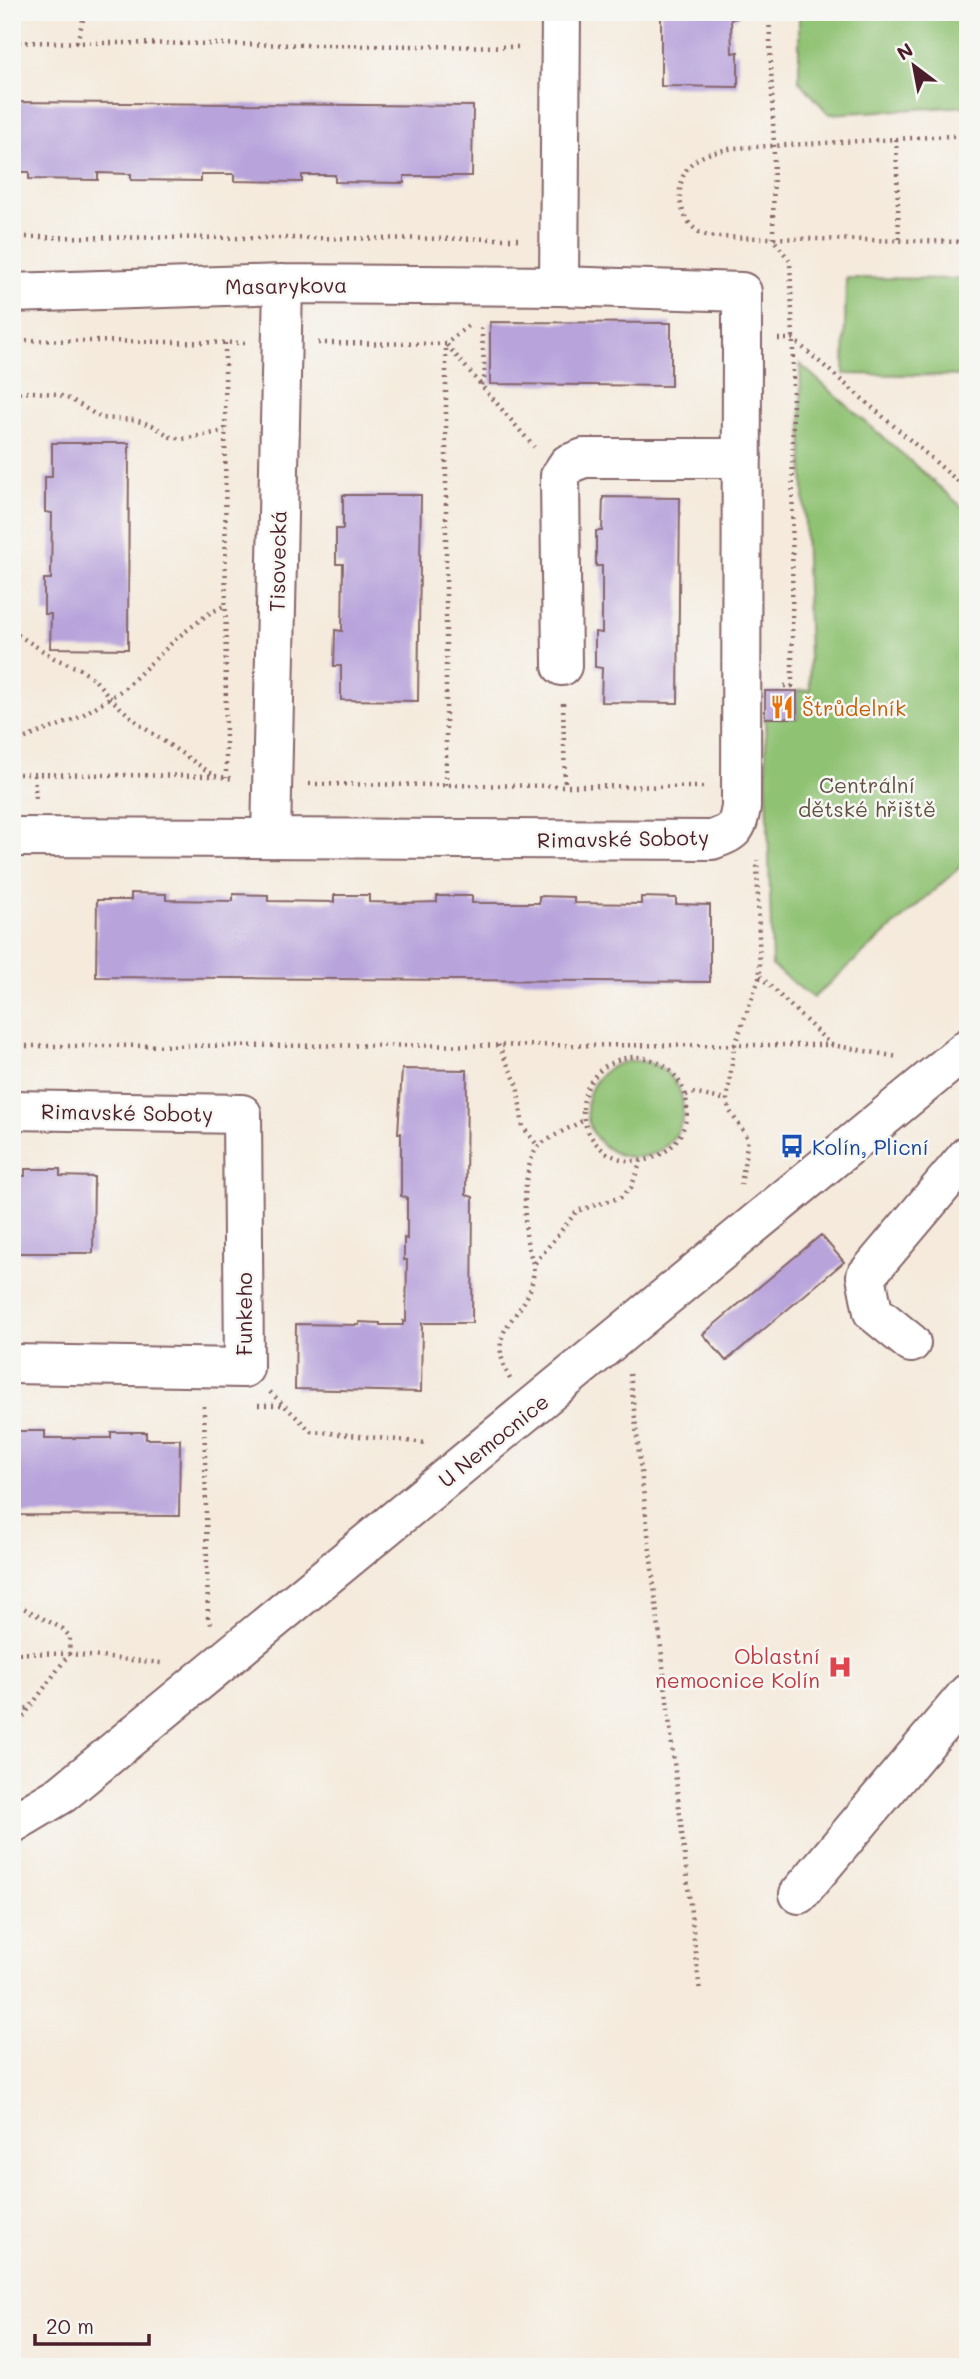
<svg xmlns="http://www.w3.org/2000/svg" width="980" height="2379" viewBox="0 0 980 2379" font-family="Mali,sans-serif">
  <rect width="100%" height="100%" fill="#f6f6f2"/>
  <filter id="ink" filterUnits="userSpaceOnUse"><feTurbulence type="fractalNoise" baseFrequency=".0143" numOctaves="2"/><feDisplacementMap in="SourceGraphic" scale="14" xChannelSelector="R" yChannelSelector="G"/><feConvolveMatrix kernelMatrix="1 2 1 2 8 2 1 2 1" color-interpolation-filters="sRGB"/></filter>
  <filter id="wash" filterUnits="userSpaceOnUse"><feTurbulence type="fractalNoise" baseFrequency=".00686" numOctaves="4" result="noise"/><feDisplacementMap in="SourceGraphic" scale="28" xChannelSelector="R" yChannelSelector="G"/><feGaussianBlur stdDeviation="1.57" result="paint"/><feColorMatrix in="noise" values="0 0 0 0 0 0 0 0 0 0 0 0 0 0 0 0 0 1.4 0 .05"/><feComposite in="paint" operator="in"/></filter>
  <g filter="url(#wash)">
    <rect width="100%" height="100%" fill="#f5eadc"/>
    <path fill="#90c273" stroke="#6d704f" stroke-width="2" d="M799 12H968V106L829 114 799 81Z
      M846 278 968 279V376L844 374Z
      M800 364 968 512V860L813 998 772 966 765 718H797V691L810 690Z
      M587 1109a48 48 0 1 1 96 0a48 48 0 1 1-96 0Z"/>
    <g id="blocks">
      <path fill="#b8a3db" d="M661 12H738V18L731 19 732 53 738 52V87L661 86Z
        M12 102 473 106 472 176H404V183L335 182V175H302V182L234 181V174H201V181L131 180V174L98 173V180L29 179V172H12Z
        M490 322 671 323V386L490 384Z
        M52 443H129L128 649 50 648 51 614H44V579H51L52 513 45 512V477H52Z
        M343 495H421L418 701 341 700V666H334L335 630 342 631 343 564H336V529H343Z
        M603 497 680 498 678 703 601 702 602 668 595 667V632L602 633V566H596V531H602Z
        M765 691H797V718H765Z
        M131 893 166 894V900L233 901V894L268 895V901L334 902V895H369V902L403 903 437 902V896H472V903H539V896L574 897V903L641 904V897L676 898V904L710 905V982L96 977 97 900H131Z
        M402 1069 467 1070 466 1195 473 1197 472 1323H422L421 1392 295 1389 296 1324 359 1325V1322L380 1323V1325H403V1321L406 1322 407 1260H404V1238L407 1239V1197L401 1196V1133H398Z
        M25 1169H60V1176L94 1177 93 1253H12V1176H25Z
        M821 1235 844 1262 726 1361 703 1334Z
        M12 1431H45V1438H111V1432H146V1439H180L179 1516 12 1515Z"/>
    </g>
  </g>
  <g filter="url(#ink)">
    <use href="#blocks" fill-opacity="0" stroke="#866669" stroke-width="2"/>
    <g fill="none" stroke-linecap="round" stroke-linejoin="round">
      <g stroke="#866669" stroke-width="42">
        <path id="minor" d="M559 286 561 12
          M12 293 283 284 559 286 742 292V340L741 807C737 830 734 832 712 840L12 837
          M562 666 560 476 568 464 584 458H742
          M271 838 283 284
          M12 1110 242 1114 244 1368 12 1364
          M911 1343 873 1312 866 1276 968 1155
          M12 1824 62 1794 968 1048
          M799 1894 968 1693"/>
      </g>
      <path stroke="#866669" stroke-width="4.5" stroke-dasharray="2 5" stroke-linecap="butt" d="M769 12 774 147 773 239 790 261 793 339 792 686H779
        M12 42 522 47
        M77 42 85 12
        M968 135 734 148C719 151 704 153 692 163 673 181 677 218 699 232 703 235 710 236 715 237L968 242
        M896 139 899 240
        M12 237 521 239
        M778 339H793L968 490
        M12 340 246 343
        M225 343 226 778
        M318 343 446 344 470 324
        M447 345 534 447
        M481 385 485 376 481 323
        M12 393 33 392 56 394 72 400 101 418 134 420 152 425 171 437 183 439 225 431
        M12 631 54 658 80 669 94 679 113 701 140 725 215 776
        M563 703 565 786
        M12 743 76 719 124 689 177 638 208 614 226 605
        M12 774 215 776 234 779
        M34 775 36 801
        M309 784 703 787
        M446 785V344
        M760 976 831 1045
        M498 1045 517 1084 523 1127 538 1146
        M12 1046 832 1045 898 1057
        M583 1109a52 52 0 1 1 104 0a52 52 0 1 1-104 0Z
        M686 1095 692 1093 727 1100
        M741 1185 748 1138 729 1110 727 1100 734 1047 760 976 757 860
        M535 1263 577 1211 621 1197 631 1188 641 1161
        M630 1374 700 1992
        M510 1379C481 1324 528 1320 533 1277 535 1265 531 1258 528 1246 523 1224 522 1165 538 1147 543 1140 574 1126 584 1120
        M270 1392 311 1431 427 1443
        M258 1405H283
        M204 1406 208 1618 211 1624
        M12 1602 63 1629 70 1637 69 1654 12 1732
        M12 1653 69 1654 161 1663
        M12 1706 20 1709 31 1708"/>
      <use href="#minor" stroke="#fff" stroke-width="38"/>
    </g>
  </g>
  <defs>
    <g id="restaurant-bare" transform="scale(1.89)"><path d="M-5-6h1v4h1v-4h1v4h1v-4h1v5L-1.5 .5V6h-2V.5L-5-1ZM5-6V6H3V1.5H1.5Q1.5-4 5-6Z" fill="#e8710a" stroke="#f6f6f2" stroke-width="2.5" paint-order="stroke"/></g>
    <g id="bus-bare" transform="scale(1.89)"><path d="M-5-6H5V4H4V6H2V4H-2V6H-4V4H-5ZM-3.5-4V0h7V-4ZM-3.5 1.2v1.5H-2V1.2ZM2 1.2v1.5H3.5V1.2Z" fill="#1a4fb4" stroke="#f6f6f2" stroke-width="2.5" paint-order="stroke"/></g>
    <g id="hospital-bare" transform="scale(1.89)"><path d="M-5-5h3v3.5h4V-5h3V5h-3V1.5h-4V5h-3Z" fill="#e0444e" stroke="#f6f6f2" stroke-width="2.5" paint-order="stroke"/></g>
  </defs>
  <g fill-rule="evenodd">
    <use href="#restaurant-bare" x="782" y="707"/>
    <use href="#bus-bare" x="792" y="1146"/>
    <use href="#hospital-bare" x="840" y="1667"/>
  </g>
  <g text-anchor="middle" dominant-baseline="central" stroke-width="5" stroke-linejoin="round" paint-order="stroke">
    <g font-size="21" fill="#4a1f2b" stroke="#f6f6f2">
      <text transform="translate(286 285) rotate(-1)">Masarykova</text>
      <text transform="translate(277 561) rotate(-89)">Tisovecká</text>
      <text transform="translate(623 838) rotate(-1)">Rimavské Soboty</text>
      <text transform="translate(127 1112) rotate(1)">Rimavské Soboty</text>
      <text transform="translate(243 1314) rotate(-90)">Funkeho</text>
      <text transform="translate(493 1440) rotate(-39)">U Nemocnice</text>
    </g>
    <g font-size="21" fill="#c56008" stroke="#f6f6f2" text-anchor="start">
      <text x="802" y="707">Štrůdelník</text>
    </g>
    <g font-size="21" fill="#5f5041" stroke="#f6f6f2">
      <text x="867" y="784">Centrální<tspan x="867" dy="24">dětské hřiště</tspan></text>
    </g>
    <g font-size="21" fill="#164399" stroke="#f6f6f2" text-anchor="start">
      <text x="812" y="1146">Kolín, Plicní</text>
    </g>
    <g font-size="21" fill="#be3a42" stroke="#f6f6f2" text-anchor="end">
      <text x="820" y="1655">Oblastní<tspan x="820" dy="24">nemocnice Kolín</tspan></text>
    </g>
  </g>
  <rect width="980" height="2379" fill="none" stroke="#f6f6f2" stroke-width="42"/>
  <g transform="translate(914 66) rotate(328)" stroke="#f6f6f2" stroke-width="5" paint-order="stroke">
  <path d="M0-5L12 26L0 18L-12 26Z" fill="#4a1f2b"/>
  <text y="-10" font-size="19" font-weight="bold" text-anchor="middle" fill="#4a1f2b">N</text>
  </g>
  <path d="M35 2334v10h114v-10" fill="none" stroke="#4a1f2b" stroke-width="3.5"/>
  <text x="46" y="2334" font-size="21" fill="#4a1f2b" stroke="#f6f6f2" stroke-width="5" paint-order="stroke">20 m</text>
</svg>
